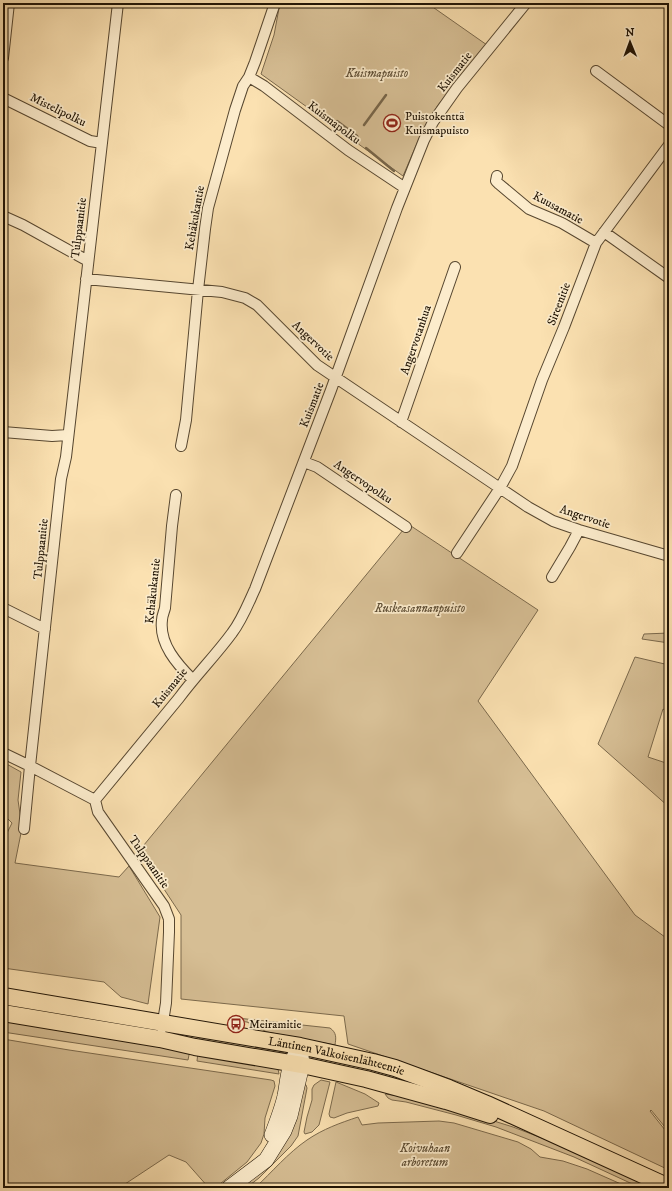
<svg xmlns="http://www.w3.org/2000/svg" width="672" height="1191" viewBox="0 0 672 1191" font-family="'IM FELL DW Pica',serif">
  <rect width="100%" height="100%" fill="#fbe1b1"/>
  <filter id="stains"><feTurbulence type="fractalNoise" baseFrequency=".005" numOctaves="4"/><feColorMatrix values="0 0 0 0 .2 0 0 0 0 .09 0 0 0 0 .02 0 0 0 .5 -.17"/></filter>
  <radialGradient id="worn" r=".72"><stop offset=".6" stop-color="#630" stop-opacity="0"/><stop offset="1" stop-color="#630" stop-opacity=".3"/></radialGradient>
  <path fill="#d6be94" stroke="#7b694c" d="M280 3H427L487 45 438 105 427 123 418 141 403 176 261 74 274 35Z
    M408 524 538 610 478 701 635 915 669 940V1132L651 1110 650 1111 669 1135V1170L544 1111 348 1044 344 1016 181 999V915L139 851Z
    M669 633V643L642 639 644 634Z
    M635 657 669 665V713L663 709 648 757 669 764V807L598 744Z
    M3 762 21 772 18 800 22 828 15 863 119 877 129 866 160 917 148 1004 121 997 104 982 3 968V837L7 833 12 823 3 814Z
    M237 1018 330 1028C337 1033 336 1038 335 1045L267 1032 247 1022 237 1021 235 1019Z
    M3 1020 190 1050 188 1060 3 1032Z
    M201 1033 269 1046 284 1053 287 1056 199 1042Z
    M3 1039 69 1050 271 1080 274 1081 275 1086 265 1118 264 1134 261 1143 247 1162 215 1188H209L186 1162 169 1155 119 1188H9L3 1180Z
    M198 1052 274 1066 278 1069 279 1074 197 1061Z
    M321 1080 330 1082 319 1125 312 1132 305 1134 304 1132 307 1117 312 1100V1089L314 1085Z
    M336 1082 365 1094 379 1103 378 1106 347 1113 334 1118 330 1117 329 1114Z
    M304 1084 306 1085 307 1088 298 1136 291 1146 259 1178 246 1188H241Z
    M385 1094 427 1100 513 1127 568 1148 658 1188H641L574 1157 496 1127 456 1115 406 1102 392 1100 388 1098Z
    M358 1117 362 1125 378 1123 439 1121 454 1123 518 1142 531 1149 540 1157 563 1161 587 1169 630 1188H255C272 1172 288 1153 307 1140 323 1129 340 1123 358 1117Z"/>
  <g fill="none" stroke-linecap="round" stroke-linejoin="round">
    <path stroke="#776549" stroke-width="2.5" d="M337 121 357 136 358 143
      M364 125 386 95
      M366 148 394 171"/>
    <g stroke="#574730" stroke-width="12">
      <path id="street" d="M118 3 66 457 61 479 30 766 95 800 98 812 164 906 169 919V932L166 1003 162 1028
        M3 58 9 3
        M596 71 669 125
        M249 77 264 86 348 150 405 188
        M3 98 90 141 102 143
        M497 176 496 181 499 184 529 209 562 223 596 243
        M3 216 23 225 88 261
        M604 232 669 278
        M86 279 222 292 245 298 257 305 317 365 528 507 553 521 579 530 669 556
        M401 422 455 267
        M3 432 52 436 68 435
        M181 446 186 420 198 290 205 229 208 208 235 110 243 86 249 77 255 62 275 3
        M304 462 317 467 406 527
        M176 495 172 526 165 608C164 612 162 616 162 620 159 644 177 664 193 680
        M457 553 500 488 512 466 542 380 564 327 596 243 669 145
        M552 577 570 547 579 530
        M3 608 45 629
        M3 753 30 766 24 829
        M95 800 179 698C196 675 216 655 232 633 242 620 248 604 255 589L331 390 397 208 424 140 433 122 457 88 526 3"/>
    </g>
    <g stroke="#201405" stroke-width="16">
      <path id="secondary" d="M272 1135C277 1122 282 1109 285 1096 288 1079 288 1068 296 1053
        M229 1188 266 1160 284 1131 290 1116 302 1065 300 1046"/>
    </g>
    <g stroke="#201405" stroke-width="18">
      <g id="primary">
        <path id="s1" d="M3 996 300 1046 373 1062 395 1068 449 1088 487 1104 669 1187"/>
        <path d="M3 1013 160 1039 195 1047 302 1065 366 1079 446 1101 490 1115"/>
      </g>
    </g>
    <use href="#street" stroke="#fceccc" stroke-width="10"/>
    <use href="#secondary" stroke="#fceccc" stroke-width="15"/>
    <use href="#primary" stroke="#fbe1b1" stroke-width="16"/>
  </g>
  <defs>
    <g id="stadium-ring" transform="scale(0.9)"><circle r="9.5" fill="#fceccc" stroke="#8f2418" stroke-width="1.5"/><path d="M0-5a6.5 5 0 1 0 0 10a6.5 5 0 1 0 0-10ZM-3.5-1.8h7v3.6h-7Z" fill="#8f2418"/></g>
    <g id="bus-ring" transform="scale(0.9)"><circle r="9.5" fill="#fceccc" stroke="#8f2418" stroke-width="1.5"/><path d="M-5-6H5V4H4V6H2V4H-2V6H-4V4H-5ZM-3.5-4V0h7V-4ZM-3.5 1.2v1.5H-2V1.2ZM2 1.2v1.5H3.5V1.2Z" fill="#8f2418"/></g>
  </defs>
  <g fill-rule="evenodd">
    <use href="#stadium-ring" x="392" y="123"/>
    <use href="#bus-ring" x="236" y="1024"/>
  </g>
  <g text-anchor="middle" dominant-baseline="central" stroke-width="3.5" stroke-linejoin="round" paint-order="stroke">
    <g font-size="12" fill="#201405" stroke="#fceccc">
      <text transform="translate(455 72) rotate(-52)">Kuismatie</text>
      <text transform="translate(58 110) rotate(26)">Mistelipolku</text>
      <text transform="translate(334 123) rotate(37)">Kuismapolku</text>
      <text transform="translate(558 208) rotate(28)">Kuusamatie</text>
      <text transform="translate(195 218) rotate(-80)">Kehäkukantie</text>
      <text transform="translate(79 228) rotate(-83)">Tulppaanitie</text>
      <text transform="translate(559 304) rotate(-69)">Sireenitie</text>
      <text transform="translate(416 340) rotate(-71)">Angervotanhua</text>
      <text transform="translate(313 341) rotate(43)">Angervotie</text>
      <text transform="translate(312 405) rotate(-69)">Kuismatie</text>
      <text transform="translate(363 482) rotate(34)">Angervopolku</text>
      <text transform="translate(585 517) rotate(18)">Angervotie</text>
      <text transform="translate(41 549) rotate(-84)">Tulppaanitie</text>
      <text transform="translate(153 591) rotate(-84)">Kehäkukantie</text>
      <text transform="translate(170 688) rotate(-51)">Kuismatie</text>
      <text transform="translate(149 862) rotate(55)">Tulppaanitie</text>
      <text stroke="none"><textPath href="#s1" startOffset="339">Läntinen Valkoisenlähteentie</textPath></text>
    </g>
    <g font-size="12" font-style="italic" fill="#605037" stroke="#fceccc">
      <text x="377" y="73">Kuismapuisto</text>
      <text x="420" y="608">Ruskeasannanpuisto</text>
      <text x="425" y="1148">Koivuhaan<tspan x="425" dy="14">arboretum</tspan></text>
    </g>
    <g font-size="12" fill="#201405" stroke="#fceccc" text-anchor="start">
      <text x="405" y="116">Puistokenttä<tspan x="405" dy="14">Kuismapuisto</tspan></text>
      <text x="249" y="1024">Meiramitie</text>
    </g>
  </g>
  <rect width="672" height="1191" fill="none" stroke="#fbe1b1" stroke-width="16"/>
  <rect x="4" y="4" width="664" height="1183" fill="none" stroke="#201405" stroke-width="2"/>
  <rect x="8" y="8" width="656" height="1175" fill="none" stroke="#201405"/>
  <g transform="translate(630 42) rotate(359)" stroke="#fceccc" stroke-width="3" paint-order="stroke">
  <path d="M0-3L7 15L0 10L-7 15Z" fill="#201405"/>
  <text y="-6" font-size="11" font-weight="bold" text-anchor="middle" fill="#201405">N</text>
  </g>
  <rect width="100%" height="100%" filter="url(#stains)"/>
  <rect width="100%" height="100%" fill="url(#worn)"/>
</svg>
